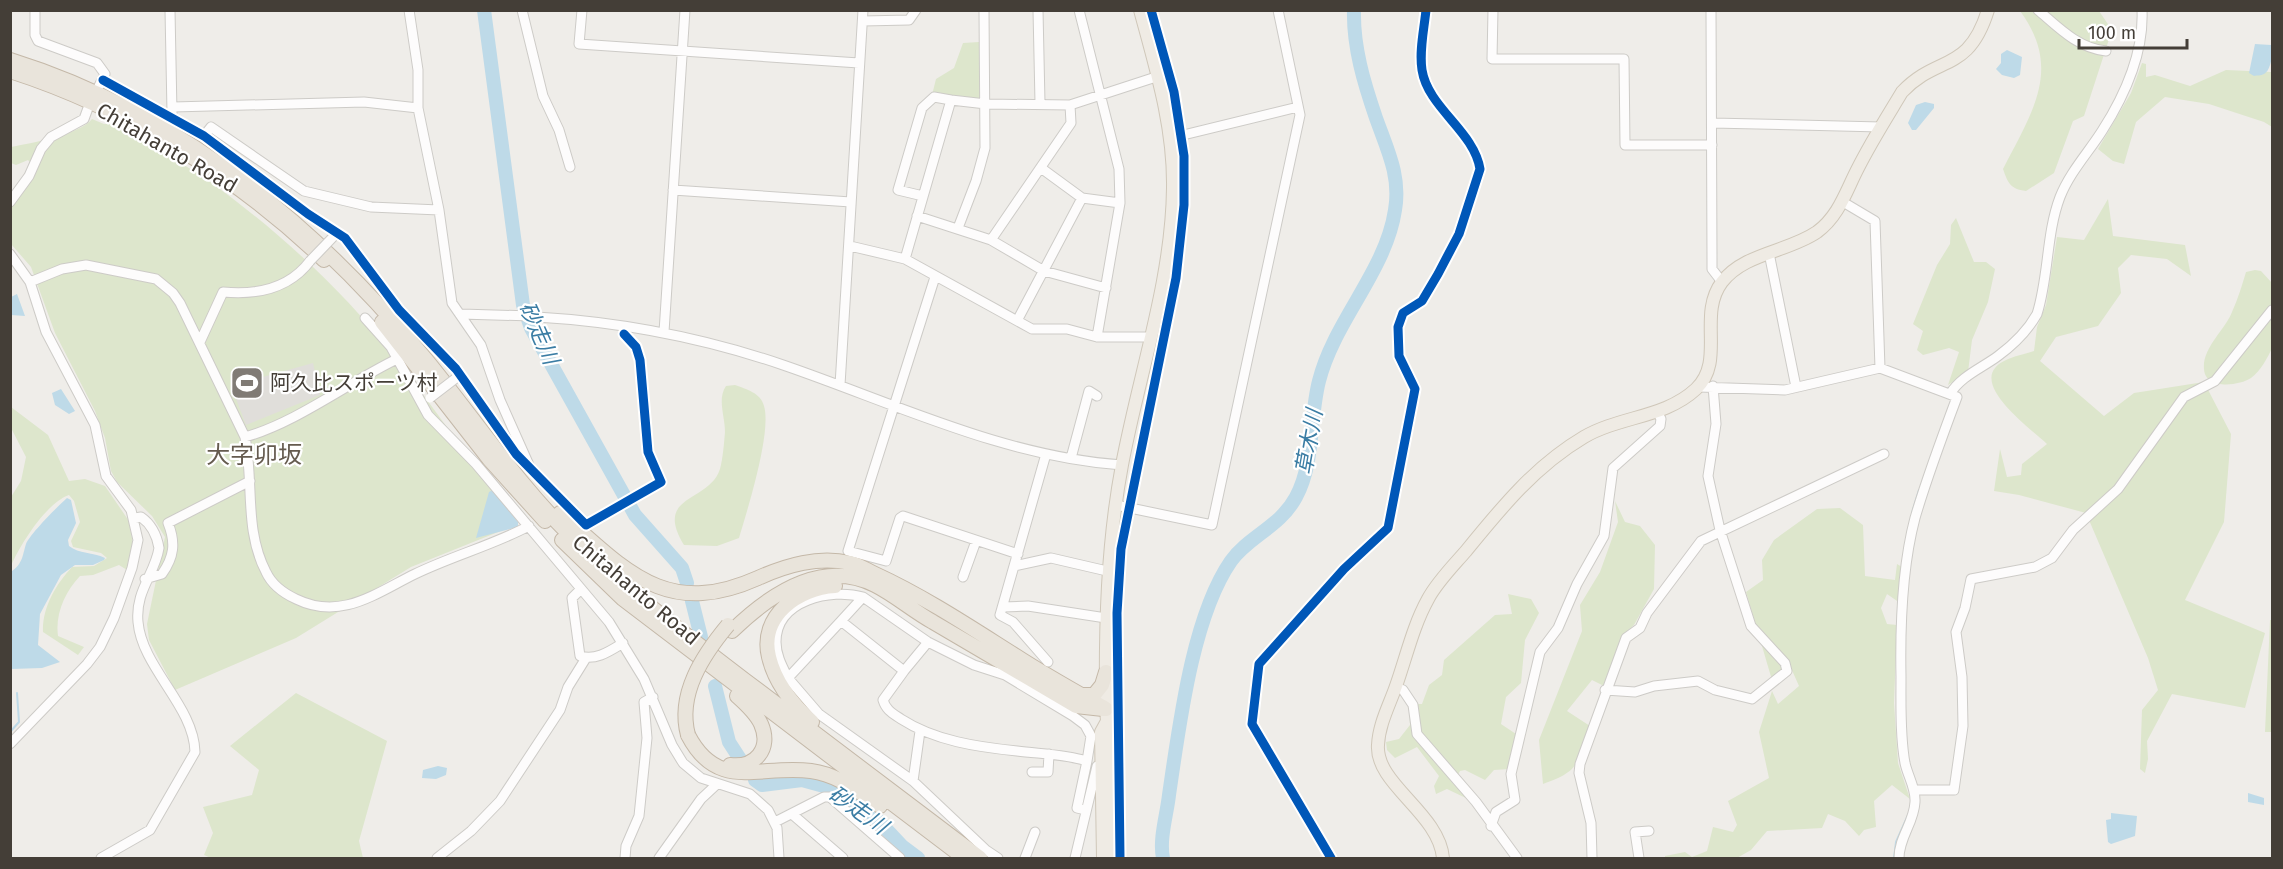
<svg xmlns="http://www.w3.org/2000/svg" width="2283" height="869" viewBox="0 0 2283 869" font-family="'Fira Sans','Noto Sans JP',sans-serif">
  <rect width="100%" height="100%" fill="#efede9"/>
  <path fill="#dde6cc" d="M2020 11H2099L2112 30 2084 116 2073 121 2054 173 2026 191C2010 189 2008 183 2003 169 2032 112 2063 69 2020 11Z
    M979 42 980 98 949 102 931 99 936 79 954 68 963 43Z
    M2142 63 2146 64V77L2155 75 2190 86 2226 70 2272 72V127L2264 122 2209 104 2165 97 2136 122 2124 164 2113 161 2098 149 2131 93Z
    M92 119 104 124H112C144 144 178 159 209 181 277 230 343 290 394 356 436 411 476 468 518 524L411 567 296 638 175 690 149 640 147 624 165 537 152 516 117 482 111 471 105 438 95 411 55 333 31 267 11 244V206L33 166 28 160 16 165 11 163V147C31 143 79 135 92 119Z
    M2108 199 2113 236 2185 245 2191 276 2167 259 2131 255 2118 268 2121 293 2098 326 2056 337 2040 361 2104 416 2134 393 2204 382 2231 434 2224 522 2185 600 2265 633 2245 708 2172 694 2147 741 2148 759 2145 773 2140 769 2142 710 2158 690 2148 658 2086 513 2019 495 1994 491 2000 449 2007 477 2021 475 2022 464 2047 444C2032 430 1977 390 1995 368 2003 358 2022 355 2034 351L2037 327 2046 305 2057 237 2084 240Z
    M1956 218 1974 262H1986L1995 269 1988 302 1972 340 1968 372 1948 385 1959 352 1949 348 1923 355 1917 350 1923 331 1913 324 1937 265 1950 244 1951 225Z
    M2255 270 2261 271 2272 283C2272 299 2277 333 2272 348 2268 357 2260 372 2251 378 2239 386 2205 390 2204 369 2202 348 2225 330 2232 312 2238 299 2242 285 2246 272Z
    M735 385C746 389 761 393 764 406 772 432 747 511 739 538L717 546 684 545C653 494 709 503 720 469 723 458 724 443 725 432 725 416 717 399 726 386Z
    M11 407 48 435 69 481 85 479 105 486 129 521 133 544 127 570 119 565 93 575 80 576C65 592 55 614 58 636L84 647 78 655 43 632C42 608 56 584 72 567L94 566 107 558 101 553 73 547 71 541 80 522 74 501 69 495C46 503 20 545 11 566V497L21 481 26 457 11 428Z
    M1615 501 1625 522 1640 526 1655 545 1654 589 1634 625 1624 634 1604 686 1592 680 1567 711 1590 726C1576 764 1582 770 1543 784L1539 740 1582 631 1580 605 1600 572 1618 522Z
    M1840 508 1863 525 1865 576 1895 580 1897 564 1902 567 1900 603 1887 594 1881 608 1887 624 1897 625 1894 703 1898 763 1910 799 1892 785 1874 801 1876 827 1864 830 1859 836 1845 821 1828 814 1822 828 1767 831 1751 850 1737 858H1665V856L1685 852 1692 857 1707 851 1713 827 1733 832 1737 825 1728 801 1769 778 1759 732 1772 691 1778 704 1799 686 1791 668 1772 680 1746 592 1763 580 1762 560 1774 540 1817 509Z
    M1508 594 1531 599 1539 613 1525 640 1521 683 1506 697 1501 724 1519 736 1510 769 1494 770 1485 780 1465 770 1460 771 1454 782 1470 800 1447 789 1436 794 1434 786 1439 776 1417 747 1395 758 1387 750 1386 742 1399 739 1410 725 1409 704H1422L1429 685 1442 675 1444 660 1495 615 1512 614Z
    M2270 620H2272V732H2265Z
    M296 693 387 741 359 841 363 858H211L204 855 213 833 203 807 252 795 259 770 230 746Z"/>
  <path fill="#e0deda" d="M313 363 320 395 246 425 231 386Z"/>
  <path fill="#bedae8" d="M2255 44 2271 45C2273 50 2272 70 2264 74 2261 76 2257 75 2254 76L2249 73Z
    M2007 50 2022 57 2020 75 2014 78 2002 75 1996 69 2001 63V54Z
    M1925 102 1934 104V108L1916 130H1912L1908 123 1916 105Z
    M17 294 25 316 11 315V297Z
    M61 389 75 411 69 414 55 405 52 393Z
    M493 490 518 522V527L476 538 489 492Z
    M67 498 71 500 76 523 68 540 69 546C79 554 93 552 105 558L104 560 93 565H75L61 575 40 614 38 645 60 662 42 668 11 669V572C23 563 22 557 26 544 30 534 58 506 67 498Z
    M438 766 447 768 446 775 436 779 422 778 423 770Z
    M2248 793 2264 798V805L2248 802Z
    M2111 813 2137 816 2135 836 2111 844 2108 842 2106 820 2111 819Z"/>
  <g fill="none" stroke-linecap="round" stroke-linejoin="round">
    <path stroke="#bedae8" stroke-width="2" d="M1912 513 1919 490
      M1897 656V692
      M10 732 19 722 17 693
      M1894 858 1896 842 1909 813"/>
    <path stroke="#bedae8" stroke-width="14" d="M484 10 523 305 531 328 635 515 682 568 687 583
      M692 601 701 637
      M715 686 729 742 740 759
      M755 780 762 785 802 780 831 788 871 813 902 846 918 858
      M1163 858C1159 839 1167 814 1169 795 1179 728 1192 617 1231 561 1249 536 1280 527 1296 497 1315 461 1309 420 1319 381 1334 321 1386 271 1395 210 1401 176 1387 149 1376 118 1364 83 1353 47 1354 10"/>
    <g stroke="#cdcbc7" stroke-width="11">
      <path id="minor" d="M35 10V35L38 41 97 63 105 74 99 86
        M170 10 172 113
        M409 10 418 70V108L439 210 452 303 481 345 500 400 529 465
        M522 10 543 96 559 130 570 167
        M582 10 579 44 859 63
        M1038 10 1040 103
        M1079 10 1119 169 1120 203 1097 337
        M1493 10 1492 59H1624L1625 145H1712
        M1711 10 1712 259V269L1722 282
        M2038 10C2059 28 2078 48 2106 51
        M863 21 909 20 916 10
        M103 80 204 136 308 214 345 238 399 310 456 369 516 454 586 525 661 482 648 452 640 360 636 347 624 334
        M173 107 364 102 418 108
        M1712 123 1881 127
        M204 136 211 127 304 191 371 207 439 210
        M1171 138 1298 107
        M1041 168 1082 198 1120 203
        M673 190 851 202
        M923 196 898 190 922 108 934 97 951 100
        M10 202 29 176 41 149 51 137 84 119 88 108
        M1843 202 1875 221 1880 368
        M917 216 991 240 1044 271 1106 288
        M958 228 976 181 985 148 984 10
        M991 240 1071 123 1070 105
        M850 246 905 259 1032 329H1067L1097 337H1150
        M1769 253 1796 387
        M10 254 30 282 46 332 95 425 106 476 131 510 138 540 132 568 114 618 100 647 87 664 10 744
        M905 259 951 100 986 104 1070 105 1159 76
        M935 277 848 551 886 561 900 518 903 516 1018 554
        M30 282 62 269 86 265 156 279 173 293 180 303 245 437C254 482 244 530 266 572 272 585 283 593 296 599 341 621 376 593 415 574 452 556 493 545 529 526
        M461 314 532 316
        M537 317C622 322 705 338 786 366 896 404 1005 457 1122 465
        M365 318 391 347 428 415 476 464 609 622 644 679 672 745 683 763 701 778 750 794 768 810 777 828 779 858
        M1018 319 1082 198
        M664 332 685 10
        M200 342 223 292C255 295 289 289 310 261
        M840 385 863 10
        M1699 387 1785 390 1880 368 1957 397C1942 437 1927 477 1915 518 1902 567 1900 625 1901 677 1901 704 1900 736 1905 763 1908 777 1916 788 1915 802 1914 823 1899 837 1899 858
        M1950 394C1961 376 1982 368 1998 356 2013 345 2028 330 2037 314 2049 276 2046 234 2060 197 2070 172 2088 153 2102 131 2125 95 2144 53 2142 10
        M245 437C296 423 349 382 397 359
        M1046 454 1000 615 1013 622 1048 662
        M1071 458 1089 391 1097 396
        M1116 505 1212 525 1300 115 1278 10
        M1014 566 1051 558 1107 571
        M963 577 976 541
        M145 579 162 574C174 557 176 543 168 523L250 481
        M580 590 572 598 580 656C596 661 610 651 623 643
        M863 597 928 642 974 665 1005 675 1073 716 1085 725 1091 736 1087 761
        M1003 607 1028 606 1106 618
        M904 671 928 642
        M788 678C782 666 776 655 776 642 776 600 831 588 863 597L841 621
        M1396 687 1403 690 1413 705 1417 734 1476 802 1517 858
        M1605 690 1635 692 1654 686 1698 681 1715 690 1752 699 1787 671 1785 663 1751 626 1720 530 1708 476 1716 424 1713 386
        M1032 772H1048L1049 754
        M913 781 920 731
        M1915 790H1954L1963 726 1962 677 1956 632 1965 608 1971 579 2035 567 2052 558 2073 530 2118 489 2184 397 2215 381 2272 310
        M792 814 843 858
        M775 822 824 797H830L900 858
        M1491 826 1496 812 1515 800 1511 774 1540 652 1558 628 1577 584 1604 536 1613 468 1660 426 1661 419 1657 411
        M101 858 150 830 195 752C194 706 142 668 138 622 135 591 155 574 159 548 157 536 151 524 141 517L135 518
        M437 858 471 831 500 801 560 710 568 687 586 658
        M625 858 626 846 639 816 647 738 644 702 653 697
        M659 858 701 799 716 785
        M998 858 986 850 913 781 819 714 788 678 841 621 904 671 883 700C886 710 892 713 901 719 935 741 978 747 1017 751 1041 754 1064 754 1087 761L1077 808 1086 810
        M1025 858 1035 832
        M1075 858 1097 766
        M1331 858 1252 724 1259 664 1344 569 1388 528 1415 389 1399 356 1398 327 1403 313 1422 301 1438 274 1459 234 1480 169C1474 131 1428 108 1422 70 1419 51 1424 30 1426 10
        M1592 858 1591 823 1579 773 1580 764 1626 638 1640 628 1647 613 1701 541 1884 454
        M1639 858 1635 832 1649 831"/>
    </g>
    <g stroke="#cfc7b9" stroke-width="14">
      <path id="major" d="M1103 858 1101 732 1107 721
        M1115 858 1112 734 1107 721 1106 709C1105 626 1107 545 1122 465 1139 374 1172 280 1173 188 1174 127 1156 69 1140 10
        M1443 858C1439 813 1375 784 1378 745 1379 724 1389 706 1396 686 1406 658 1413 626 1428 599 1437 582 1453 566 1466 551 1501 508 1535 466 1584 437 1620 416 1665 418 1696 389 1726 361 1697 315 1722 282 1744 253 1788 252 1817 232 1839 216 1846 191 1858 168 1871 142 1887 117 1902 92 1938 54 1968 74 1988 10"/>
    </g>
    <g stroke="#c4b8a8" stroke-width="16">
      <path id="highway" d="M10 60C180 113 317 226 428 362 476 421 519 486 574 539 628 591 687 636 746 681 824 740 902 799 980 858
        M10 71C125 108 237 176 324 260
        M382 322 489 459 545 521
        M560 513C626 571 666 619 758 578 787 565 818 556 850 563 860 565 866 570 875 574 925 597 970 627 1016 656 1045 675 1076 692 1106 709
        M562 540 623 599 964 858
        M732 631C769 595 821 558 875 585 895 595 913 611 933 622 981 650 1028 678 1076 706L1103 709
        M1082 695H1094L1102 685 1106 672
        M812 722C793 705 775 682 769 657 759 616 798 588 835 586
        M688 735C718 793 760 764 811 771 837 774 859 792 880 806
        M730 765C755 768 772 749 761 724 756 713 746 704 737 696"/>
    </g>
    <use href="#minor" stroke="#fdfcfc" stroke-width="9"/>
    <use href="#major" stroke="#efebe4" stroke-width="12"/>
    <use href="#highway" stroke="#e9e4db" stroke-width="14"/>
    <g stroke="#cdcbc7" stroke-width="11" stroke-linecap="butt">
      <path id="minor-bridge" d="M310 261 334 236
        M430 398 460 375"/>
    </g>
    <g stroke="#c4b8a8" stroke-width="16" stroke-linecap="butt">
      <path id="highway-bridge" d="M688 735C677 694 703 655 728 625"/>
    </g>
    <use href="#minor-bridge" stroke="#fdfcfc" stroke-width="9"/>
    <use href="#highway-bridge" stroke="#e9e4db" stroke-width="14"/>
    <g stroke="#fff" stroke-width="13">
      <path id="cycleway" d="M103 80 204 136 308 214 345 238 399 310 456 369 516 454 586 525 661 482 648 452 640 360 636 347 624 334
        M1120 858 1117 613 1121 549 1176 278 1184 205V156L1174 92 1151 10
        M1331 858 1252 724 1259 664 1344 569 1388 528 1415 389 1399 356 1398 327 1403 313 1422 301 1438 274 1459 234 1480 169C1474 131 1428 108 1422 70 1419 51 1424 30 1426 10"/>
    </g>
    <use href="#cycleway" stroke="#0057b8" stroke-width="9"/>
  </g>
  <defs>
    <g id="stadium-square" transform="scale(1.725)"><rect x="-9" y="-9" width="18" height="18" rx="4" fill="#807b75" stroke="#fff"/><path d="M0-5a6.5 5 0 1 0 0 10a6.5 5 0 1 0 0-10ZM-3.5-1.8h7v3.6h-7Z" fill="#fff"/></g>
  </defs>
  <g fill-rule="evenodd">
    <use href="#stadium-square" x="247" y="383"/>
  </g>
  <g text-anchor="middle" dominant-baseline="central" stroke-width="4.5" stroke-linejoin="round" paint-order="stroke">
    <g font-size="21" fill="#443e37" stroke="#fff">
      <text transform="translate(167 148) rotate(30)">Chitahanto Road</text>
      <text transform="translate(636 590) rotate(40)">Chitahanto Road</text>
    </g>
    <g font-size="21" fill="#443e37" stroke="#fff" text-anchor="start">
      <text x="270" y="383">阿久比スポーツ村</text>
    </g>
    <g font-size="22" font-style="italic" fill="#3b7da4" stroke="#fff">
      <text transform="translate(539 333) rotate(66)">砂走川</text>
      <text transform="translate(1309 442) rotate(-80)">草木川</text>
      <text transform="translate(858 810) rotate(35)">砂走川</text>
    </g>
    <g font-size="24" fill="#655b4f" stroke="#fff">
      <text x="254" y="455">大字卯坂</text>
    </g>
  </g>
  <rect width="2283" height="869" fill="none" stroke="#443e37" stroke-width="24"/>
  <path d="M2079 39v9h108v-9" fill="none" stroke="#443e37" stroke-width="3"/>
  <text x="2088" y="39" font-size="18" fill="#443e37" stroke="#ffffff" stroke-width="4.5" paint-order="stroke">100 m</text>
</svg>
